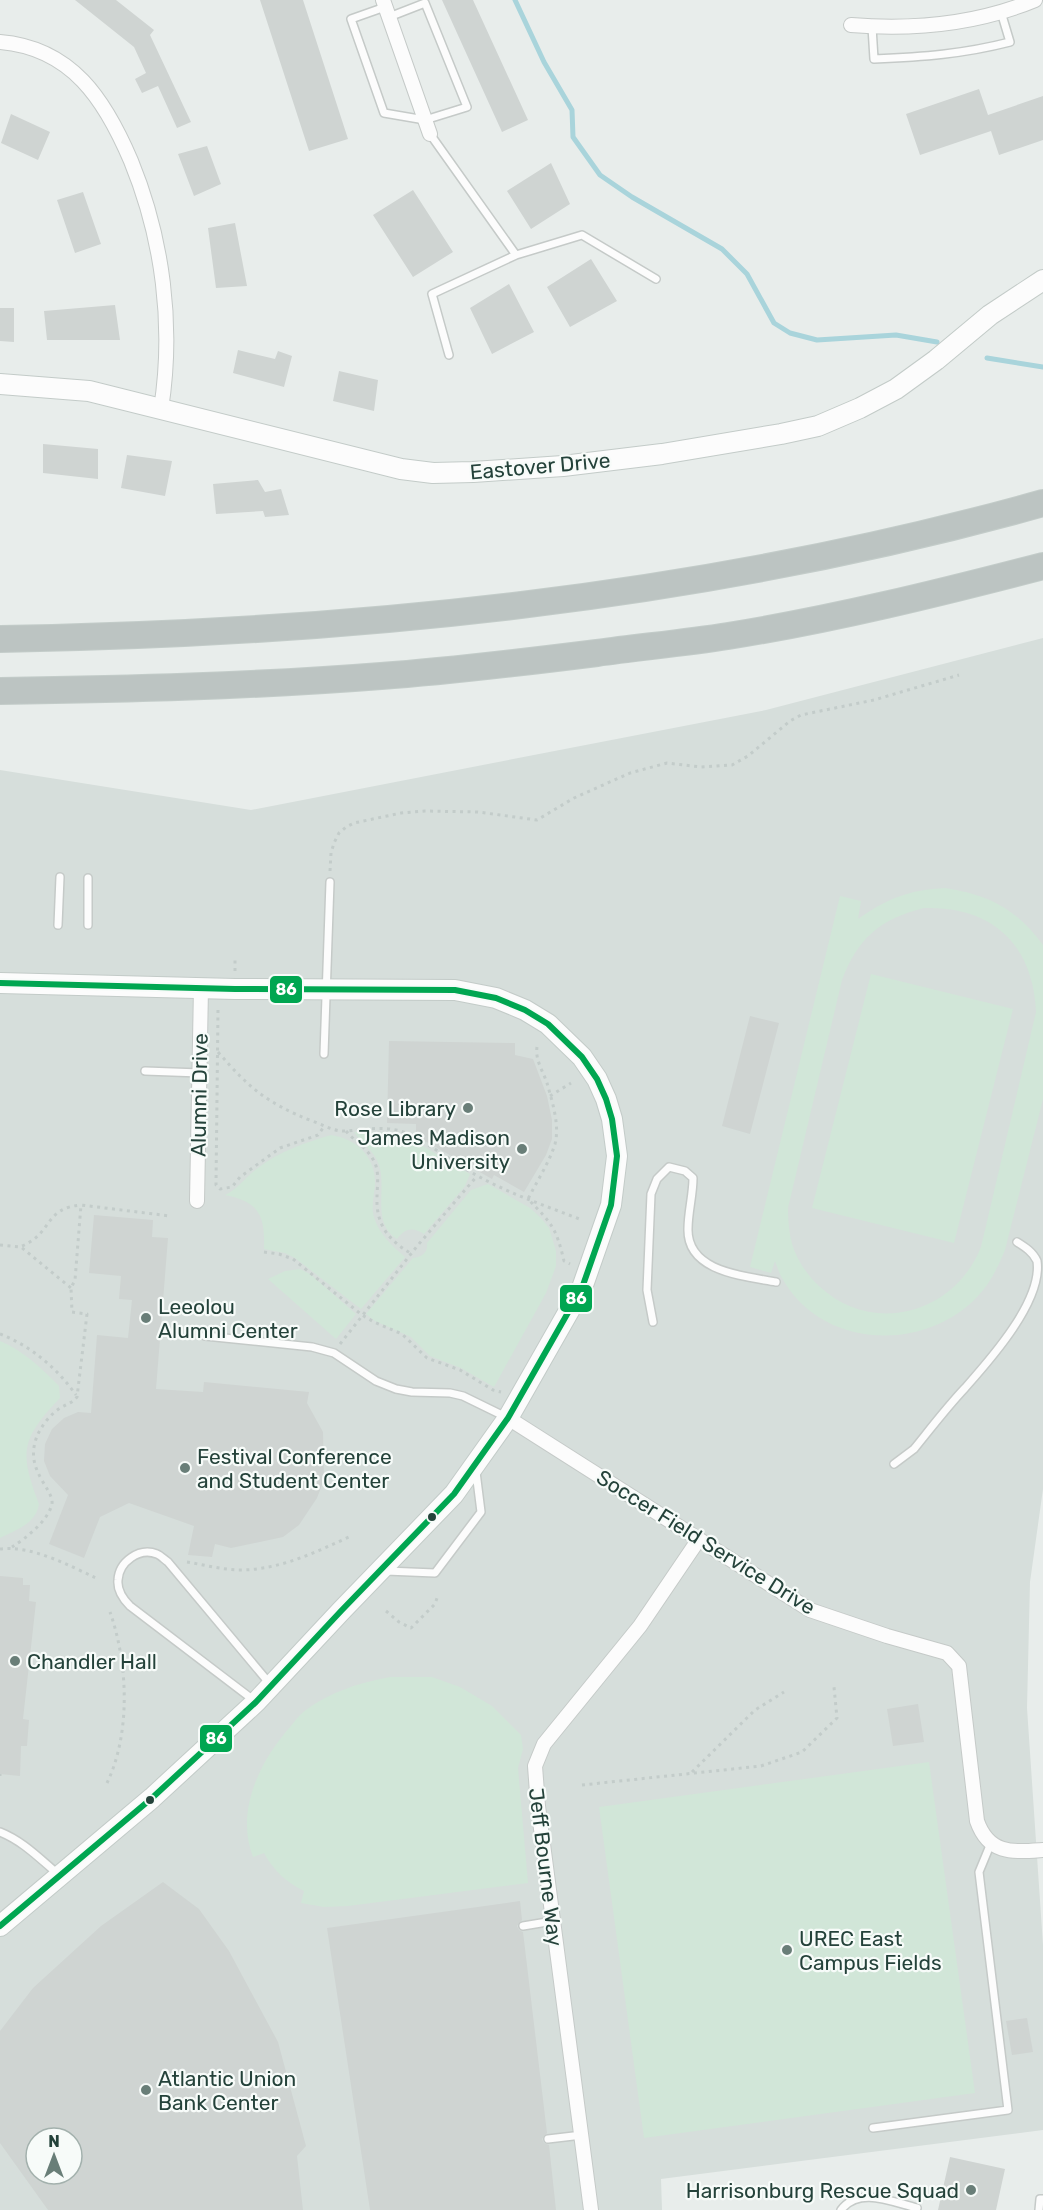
<svg xmlns="http://www.w3.org/2000/svg" width="1043" height="2210" viewBox="0 0 1043 2210" font-family="Rubik,sans-serif">
  <rect width="100%" height="100%" fill="#e8edeb"/>
  <path fill="#d6dedb" fill-rule="evenodd" d="M1043 638V1489L1030 1582 1027 1708 1043 1945V2130L661 2179 662 2210H0V770L251 810 766 710ZM36 2138H72V2174H36Z"/>
  <path fill="#d1e6d8" fill-rule="evenodd" d="M945 888C990 895 1016 909 1043 945V1099L1005 1250C998 1267 990 1284 977 1297 924 1353 821 1349 782 1278 779 1273 777 1266 775 1261L771 1273 750 1267 840 896 861 901 858 919C888 898 909 890 945 888ZM924 908C992 906 1033 944 1036 1012L981 1247C955 1313 873 1337 819 1286 807 1275 797 1260 792 1244 789 1232 788 1221 788 1208L842 980C858 938 880 919 924 908Z
    M871 974 1013 1009 954 1243 812 1208Z
    M354 1132 390 1133 406 1136 470 1174 465 1186 424 1234C413 1227 405 1228 397 1239 371 1222 387 1190 379 1165 374 1150 362 1144 354 1132Z
    M331 1135C357 1139 376 1157 375 1185 374 1195 371 1207 374 1217 379 1234 392 1246 405 1257L361 1309 295 1258 285 1253 264 1249C265 1216 260 1202 225 1195 238 1189 246 1176 258 1168 280 1151 304 1143 331 1135Z
    M488 1184 530 1208 541 1218 549 1228 556 1251V1266L546 1293 494 1387 461 1368 430 1356 411 1337 375 1321 366 1314 413 1258C422 1257 428 1253 427 1243L471 1190Z
    M300 1269 310 1274 356 1314 336 1339 268 1279 285 1271Z
    M0 1341C24 1351 41 1368 59 1386L60 1398C21 1439 19 1452 39 1504 36 1524 16 1530 0 1538Z
    M390 1677H432L460 1687 492 1706 521 1735 523 1749 518 1768 528 1883 348 1906 324 1907 301 1903 304 1891C286 1882 274 1871 264 1853L253 1857C235 1811 260 1761 290 1727 295 1721 300 1714 306 1710 332 1691 359 1683 390 1677Z
    M929 1762 975 2093 644 2138 599 1807Z"/>
  <g fill="none" stroke-linecap="round" stroke-linejoin="round">
    <path stroke="#a9d4db" stroke-width="5" d="M515 0 544 62 572 110 573 137 600 175 632 197 722 249 747 274 774 323 790 333 817 340 896 335 937 342
      M987 358 1043 367"/>
  </g>
  <path fill="#cfd4d2" fill-rule="evenodd" d="M75 0H116L154 30 150 35 191 122 177 128 158 86 142 93 135 79 146 73 134 47Z
    M260 0H303L348 139 309 151Z
    M442 0H473L528 120 502 132Z
    M979 89 988 115 1043 96V140L999 155 991 131 920 155 906 114Z
    M11 114 50 132 38 160 1 143Z
    M207 146 221 184 194 196 178 154Z
    M551 163 570 204 531 229 507 191Z
    M413 190 453 252 413 277 373 215Z
    M83 192 101 244 75 253 57 200Z
    M235 223 247 286 216 288 208 228Z
    M591 259 617 301 570 327 547 287Z
    M509 284 534 332 492 354 470 308Z
    M115 305 120 340H47L44 311Z
    M0 308H14V342L0 341Z
    M238 350 275 359 278 351 292 356 284 387 233 373Z
    M339 371 378 380 374 411 333 401Z
    M43 444 98 449V479L43 473Z
    M127 455 172 461 165 496 121 488Z
    M258 480 265 492 281 489 289 515 265 517 263 511 216 514 213 484Z
    M750 1016 779 1023 750 1134 722 1126Z
    M389 1041 515 1043V1055L533 1059 547 1096 552 1120V1139L546 1155 524 1192 494 1175 492 1179 416 1136V1124L387 1123Z
    M94 1215 153 1220 152 1237 168 1238 156 1389 203 1392 204 1382 309 1392 307 1403 323 1432 324 1480 317 1498 299 1525 283 1537 231 1548 215 1544 212 1557 188 1555 194 1526 129 1503 100 1517 84 1558 49 1544 68 1495 50 1476 44 1461 45 1444 52 1429 64 1418 78 1412 91 1413 97 1335 128 1338 132 1300 119 1299 121 1276 89 1273Z
    M0 1576 23 1578V1585H30L29 1601 36 1602 23 1719 29 1720 27 1746H21L20 1776 0 1774Z
    M918 1704 924 1742 893 1746 887 1709Z
    M163 1882 199 1909 229 1951 278 2042 306 2146 297 2156 303 2210H48L0 2143V2031L33 1988 101 1926ZM36 2138H72V2174H36Z
    M520 1901 522 1920 517 1926 519 1930 523 1932 547 2133 542 2139 544 2143 549 2145 556 2210H370L327 1928Z
    M1027 2018 1033 2052 1012 2055 1006 2021Z
    M950 2157 1005 2169 996 2210H938Z"/>
  <g fill="none" stroke-linecap="round" stroke-linejoin="round">
    <g stroke="#c5cac8" stroke-width="10">
      <path id="lane" d="M385 7 351 19 384 113 425 120 467 107 425 3 389 17
        M872 27 874 59C923 57 963 54 1010 42L1001 12
        M430 134 516 255 582 235 656 279
        M449 355 432 294 516 255
        M58 925 60 877
        M88 925V878
        M324 1054 330 882
        M145 1071 200 1073
        M653 1322 647 1290 651 1194 657 1179 669 1167 685 1171 693 1178C693 1195 688 1212 688 1229 687 1272 744 1276 776 1282
        M205 1336 312 1347 334 1353 376 1381 396 1389 412 1392 450 1393 463 1396 506 1417
        M894 1464 914 1449C931 1428 947 1407 965 1388 989 1361 1043 1301 1037 1261 1033 1252 1025 1247 1017 1242
        M386 1571 435 1573 481 1512 476 1472
        M256 1702 130 1606C123 1599 117 1590 118 1580 119 1562 139 1547 157 1554 160 1555 165 1560 168 1562L270 1684
        M0 1832C23 1841 40 1859 58 1874
        M523 1926 553 1921
        M873 2128 1008 2110 979 1872 991 1843
        M548 2139 582 2135
        M841 2210C859 2186 892 2202 917 2208
        M1039 2210 1040 2199H1043"/>
    </g>
    <g stroke="#c5cac8" stroke-width="16">
      <path id="street" d="M383 0 430 134
        M851 25C913 30 977 24 1035 0
        M0 42C72 48 105 100 131 161 163 239 174 326 161 409
        M197 1201 201 988
        M508 1418 810 1610 887 1636 947 1653 959 1666 977 1821C989 1855 1013 1852 1043 1850
        M591 2210 538 1806 535 1766 544 1744 640 1626 699 1539"/>
    </g>
    <g stroke="#c3cbc8" stroke-width="22">
      <path id="secondary" d="M0 384 89 391 401 469 433 473 473 472 563 466 662 454 781 434 818 426 860 408 896 389 936 360 990 315 1043 280
        M0 983 235 989 455 990 496 998 525 1010 548 1024 582 1057 597 1079 606 1099 612 1119 617 1156 611 1205 582 1288 508 1418 454 1494 341 1611 256 1702 152 1798 0 1926"/>
    </g>
    <g stroke="#c3ccc9" stroke-width="28">
      <path id="highway" d="M0 639C351 633 704 598 1043 503
        M0 691C127 689 254 686 381 676 453 671 525 662 597 653 640 647 684 643 728 636 834 619 939 593 1043 566"/>
    </g>
    <path stroke="#c3ccca" stroke-width="3" stroke-dasharray="3 4.5" stroke-linecap="butt" d="M330 871 331 853 334 843 339 833 346 827 354 823 401 813 425 811 478 812 537 820 574 798 630 773 667 763 701 767 732 765 748 756 790 721 801 715 874 700 959 675
      M235 971V956
      M218 1010 216 1185 220 1189 232 1187 240 1177 280 1148 318 1135 323 1128
      M537 1047C535 1060 543 1071 547 1083 552 1101 560 1125 555 1144 549 1163 537 1181 528 1199 552 1224 556 1227 564 1261L570 1264
      M218 1052C250 1089 267 1103 312 1121 324 1125 334 1132 347 1131 366 1129 392 1125 410 1135 433 1146 454 1163 476 1175 510 1194 546 1206 582 1220
      M550 1096 571 1083
      M346 1131C356 1143 370 1149 376 1166 379 1176 377 1188 377 1198 376 1225 389 1241 412 1254
      M0 1245 21 1247 71 1288
      M22 1246C53 1233 44 1208 81 1205
      M264 1252 279 1254 293 1259 362 1315 374 1322 402 1334 427 1358 460 1370 493 1390 501 1392
      M0 1334C31 1346 57 1368 76 1395
      M340 1344 418 1245 477 1176
      M12 1547C26 1538 48 1521 52 1504 54 1489 25 1471 36 1439 40 1427 51 1413 62 1407 69 1403 72 1403 77 1397L87 1314 72 1312 71 1288 75 1280 81 1205 170 1216
      M0 1549C31 1545 68 1565 96 1578
      M187 1562C205 1565 223 1570 242 1570 282 1569 316 1552 351 1536
      M386 1611 399 1622 411 1628 435 1604 438 1595
      M692 1772 755 1710 784 1692
      M0 1776V1774
      M107 1783C131 1733 128 1663 110 1612
      M582 1785 761 1766 802 1752 837 1718 834 1687"/>
    <use href="#lane" stroke="#fcfcfc" stroke-width="7"/>
    <use href="#street" stroke="#fcfcfc" stroke-width="14"/>
    <use href="#secondary" stroke="#fcfcfc" stroke-width="20"/>
    <use href="#highway" stroke="#bcc4c2" stroke-width="26"/>
    <g stroke="#f7fbf9" stroke-width="10">
      <path id="bus-1" d="M0 983 235 989 455 990 496 998 525 1010 548 1024 582 1057 597 1079 606 1099 612 1119 617 1156 611 1205 582 1288 508 1418 454 1494 341 1611 256 1702 152 1798 0 1926"/>
    </g>
    <use href="#bus-1" stroke="#00a651" stroke-width="6"/>
  </g>
  <g fill="#697e78" stroke="#f7fbf9" stroke-width="2">
    <circle cx="468" cy="1108" r="6"/>
    <circle cx="522" cy="1149" r="6"/>
    <circle cx="146" cy="1318" r="6"/>
    <circle cx="185" cy="1468" r="6"/>
    <circle cx="15" cy="1661" r="6"/>
    <circle cx="787" cy="1950" r="6"/>
    <circle cx="146" cy="2090" r="6"/>
    <circle cx="971" cy="2190" r="6"/>
  </g>
  <g fill="#24423a" stroke="#f7fbf9" stroke-width="2">
    <circle cx="432" cy="1517" r="5"/>
    <circle cx="150" cy="1800" r="5"/>
  </g>
  <g text-anchor="middle" dominant-baseline="central" stroke-width="4.5" stroke-linejoin="round" paint-order="stroke">
    <g font-size="21" fill="#24423a" stroke="#f7fbf9">
      <text transform="translate(540 466) rotate(-5)">Eastover Drive</text>
      <text transform="translate(199 1095) rotate(-89)">Alumni Drive</text>
      <text transform="translate(706 1542) rotate(32)">Soccer Field Service Drive</text>
      <text transform="translate(546 1867) rotate(83)">Jeff Bourne Way</text>
    </g>
    <g font-size="21" fill="#24423a" stroke="#f7fbf9" text-anchor="start">
      <text x="456" y="1108" text-anchor="end">Rose Library</text>
      <text x="510" y="1137" text-anchor="end">James Madison<tspan x="510" dy="24">University</tspan></text>
      <text x="158" y="1306">Leeolou<tspan x="158" dy="24">Alumni Center</tspan></text>
      <text x="197" y="1456">Festival Conference<tspan x="197" dy="24">and Student Center</tspan></text>
      <text x="27" y="1661">Chandler Hall</text>
      <text x="799" y="1938">UREC East<tspan x="799" dy="24">Campus Fields</tspan></text>
      <text x="158" y="2078">Atlantic Union<tspan x="158" dy="24">Bank Center</tspan></text>
      <text x="959" y="2190" text-anchor="end">Harrisonburg Rescue Squad</text>
    </g>
  </g>
  <g stroke="#f7fbf9" stroke-width="2">
    <rect x="269" y="975" width="34" height="29" rx="6" fill="#00a651"/>
    <rect x="559" y="1284" width="34" height="29" rx="6" fill="#00a651"/>
    <rect x="199" y="1724" width="34" height="29" rx="6" fill="#00a651"/>
  </g>
  <g font-size="16" text-anchor="middle" font-weight="bold" fill="#fff">
    <text x="286" y="995">86</text>
    <text x="576" y="1304">86</text>
    <text x="216" y="1744">86</text>
  </g>
  <g transform="translate(54 2156)"><circle r="28" fill="#f7fbf9" stroke="#a3b1ad" stroke-width="1.5"/>
  <path d="M0-4.5L10 22L0 15L-10 22Z" fill="#697e78"/>
  <text y="-9" font-size="16" font-weight="bold" text-anchor="middle" fill="#24423a">N</text>
  </g>
</svg>
